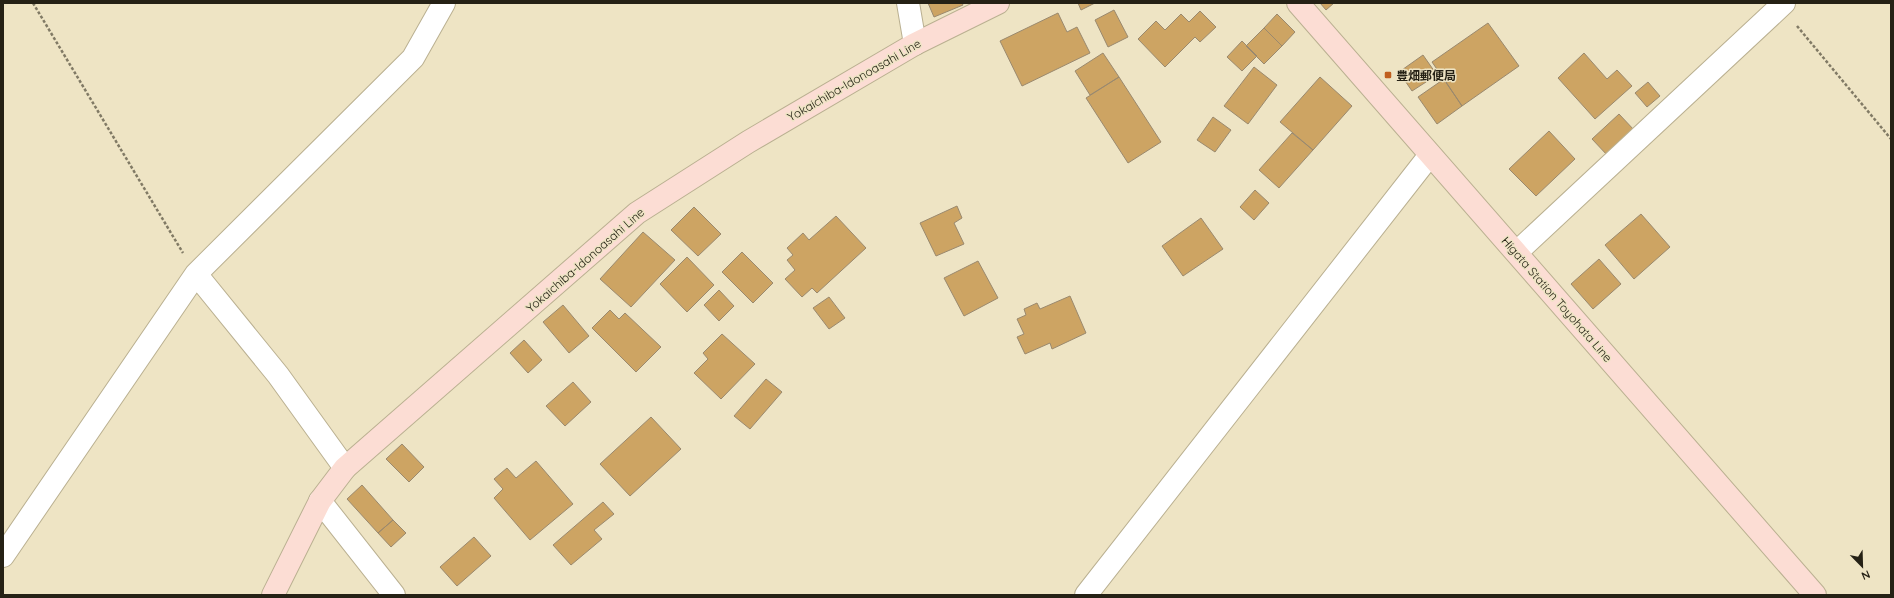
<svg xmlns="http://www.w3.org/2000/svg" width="1894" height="598" viewBox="0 0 1894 598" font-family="Quicksand,'Noto Sans JP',sans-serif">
  <rect width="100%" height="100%" fill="#eee4c4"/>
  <path fill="#cda463" stroke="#9a896e" d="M928 3H962L963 5 934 17Z
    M1078 3H1095L1081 10Z
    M1320 3H1334L1326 10Z
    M1114 10 1128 37 1108 47 1095 20Z
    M1200 11 1216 27 1200 42 1195 37 1165 67 1138 39 1156 21 1165 30 1181 14 1189 22Z
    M1058 13 1067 32 1077 27 1090 53 1022 86 1000 41Z
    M1277 14 1295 32 1282 46 1264 28Z
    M1488 23 1519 66 1462 106 1432 62Z
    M1264 28 1282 46 1264 64 1246 46Z
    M1242 41 1257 56 1242 71 1227 57Z
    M1103 53 1119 77 1090 95 1075 71Z
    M1584 53 1607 79 1617 70 1632 86 1595 119 1558 78Z
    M1423 55 1437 75 1412 91 1399 72Z
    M1254 67 1277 85 1248 124 1224 106Z
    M1119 77 1161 142 1128 163 1086 98Z
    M1320 77 1352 106 1313 150 1280 122Z
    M1444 79 1462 106 1437 124 1418 97Z
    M1648 82 1660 96 1647 107 1635 93Z
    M1619 114 1635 131 1608 156 1592 139Z
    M1213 117 1231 130 1215 152 1197 140Z
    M1549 131 1575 159 1536 196 1509 169Z
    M1292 133 1313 150 1279 188 1259 170Z
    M1255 190 1269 203 1254 220 1240 207Z
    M957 206 962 218 954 223 964 244 936 256 920 223Z
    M694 207 721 234 698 256 671 230Z
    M1641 214 1670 247 1634 279 1605 245Z
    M836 216 866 248 817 293 812 288 802 297 785 279 795 270 787 260 793 255 787 248 803 233 809 240Z
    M1201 218 1223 249 1183 276 1162 246Z
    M643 232 675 260 631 307 600 279Z
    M742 252 773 283 753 303 722 272Z
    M687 257 714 285 687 312 660 284Z
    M1599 259 1621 284 1593 309 1571 284Z
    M978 261 998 298 964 316 944 278Z
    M719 290 734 306 719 321 704 305Z
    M1070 296 1086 333 1052 349 1050 343 1025 354 1017 337 1024 334 1017 319 1026 315 1024 309 1037 303 1040 309Z
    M829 297 845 318 829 329 813 308Z
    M563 305 589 336 569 353 543 322Z
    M610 310 619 319 625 313 661 347 636 372 592 328Z
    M722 334 755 364 721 399 694 373 708 359 703 353Z
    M524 340 542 360 528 373 510 353Z
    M766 379 782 392 750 429 734 416Z
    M573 382 591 402 565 426 546 406Z
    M651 417 681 449 630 496 600 464Z
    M402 444 424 467 409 482 386 459Z
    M536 461 573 504 530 540 494 498 503 489 494 479 507 468 516 478Z
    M362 485 393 520 378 533 347 499Z
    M603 502 614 514 594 530 602 539 571 565 553 545Z
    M393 520 406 533 391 547 378 533Z
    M474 537 491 556 457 586 440 567Z"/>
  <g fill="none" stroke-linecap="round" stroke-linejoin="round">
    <g stroke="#bab091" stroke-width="24">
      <path id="street" d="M908 3 915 44
        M1517 252 1784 3
        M196 274 278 375 345 468
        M320 501 394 595
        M3 556 196 274 413 58 444 3
        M1086 595 1430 155"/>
    </g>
    <g stroke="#bab091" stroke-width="24">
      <path id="secondary" d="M1298 3 1815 595
        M273 595 320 501 345 468 637 213 748 142 915 44 998 3"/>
    </g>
    <path stroke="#817a65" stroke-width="2.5" stroke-dasharray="3 2" stroke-linecap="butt" d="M33 3 183 253
      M1797 26 1891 139"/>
    <use href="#street" stroke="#fff" stroke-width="22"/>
    <use href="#secondary" stroke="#fcddd4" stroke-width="22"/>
  </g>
  <rect fill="#c05f1f" stroke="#eee4c4" stroke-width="1.5" x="1384" y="71" width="8" height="8" rx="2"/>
  <g text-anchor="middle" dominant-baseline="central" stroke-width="3" stroke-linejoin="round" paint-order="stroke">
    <g font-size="12" font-weight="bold" fill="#252115" stroke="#eee4c4" text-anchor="start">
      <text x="1396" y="75">豊畑郵便局</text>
    </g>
    <g font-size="12" fill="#252115" stroke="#eee4c4">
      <text transform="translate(854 80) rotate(-30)">Yokaichiba-Idonoasahi Line</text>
      <text transform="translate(585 260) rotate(-41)">Yokaichiba-Idonoasahi Line</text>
      <text transform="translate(1557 299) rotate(49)">Higata Station Toyohata Line</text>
    </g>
  </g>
  <rect width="1894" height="598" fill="none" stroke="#252115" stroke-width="8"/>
  <g transform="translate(1862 566) rotate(157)" stroke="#eee4c4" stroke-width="3" paint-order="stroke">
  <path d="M0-3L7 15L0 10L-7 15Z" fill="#252115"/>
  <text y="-6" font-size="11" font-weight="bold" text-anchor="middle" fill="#252115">N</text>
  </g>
</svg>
